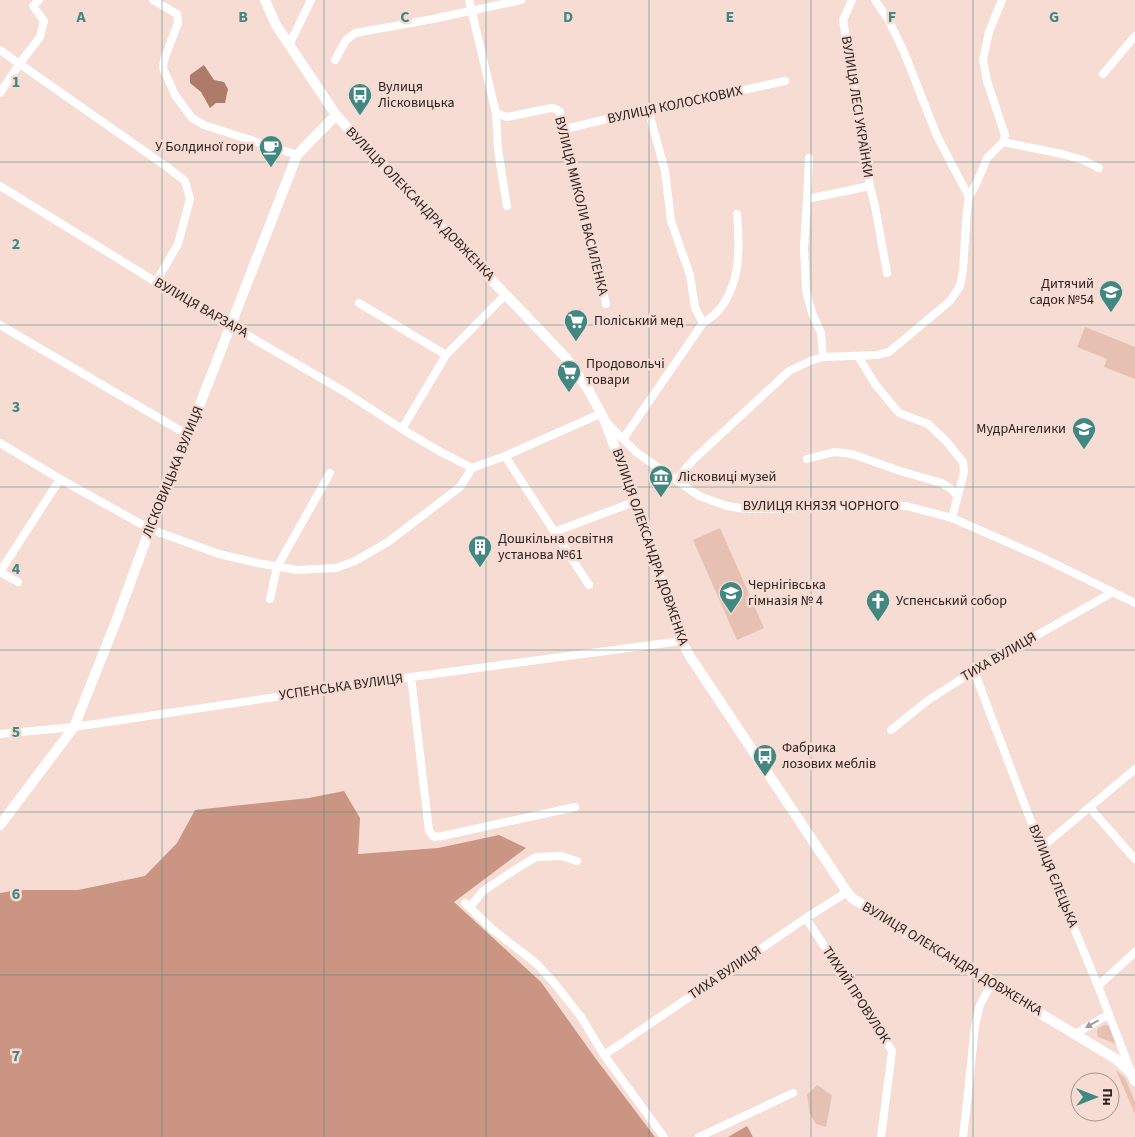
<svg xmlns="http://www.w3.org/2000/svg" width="1135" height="1137" viewBox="0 0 1135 1137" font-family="'Source Sans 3',sans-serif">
  <rect width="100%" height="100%" fill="#f7dcd3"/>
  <path fill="#e7c0b4" d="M1085 327 1135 347V379L1104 367 1107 359 1077 347Z
    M720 528 764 628 737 640 693 540Z
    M1105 1025 1110 1026 1116 1044 1098 1037 1097 1031 1098 1028Z
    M1116 1070 1125 1078 1135 1102V1114Z
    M817 1085 832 1095 826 1127 816 1124 810 1114 807 1095Z"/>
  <path fill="#cb9584" d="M344 791 360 818 358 854 438 848 499 835 526 848 454 902 541 982 596 1059 655 1137H0V893L18 890H78L145 876 177 843 195 810 309 798Z
    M747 1126 753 1137H728Z"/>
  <path fill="#ae7a69" d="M204 65 214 80 224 82 228 89 225 103H216L210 108 201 92 190 83V75Z"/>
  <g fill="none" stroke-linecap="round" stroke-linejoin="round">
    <path stroke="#fff" stroke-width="8" d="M153 0 177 14 178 23 164 60 163 68 175 95 192 118 204 125 297 155
      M469 0 496 113 498 150 507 206
      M852 0 843 20 870 186 875 206 887 273
      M875 0 888 19 904 52 937 136 969 197
      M290 43 311 0
      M0 50 167 167 185 181 190 199 178 244 156 282
      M335 60 346 40 355 33 433 19 521 0
      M1103 74 1135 36
      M0 93 20 63 40 37 44 21 33 6 39 0
      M648 109 665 171 671 221 690 275 695 308 703 323
      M496 113 507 117 551 108 556 109 560 112 606 304
      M565 129 690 99 734 92 785 81
      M1003 142 1062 154 1083 160 1099 168
      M0 186 156 282 345 392 402 429 439 451 472 468
      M807 199 809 158
      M359 303 446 355
      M0 325 188 435
      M858 356 875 384 899 413 928 424 946 441 963 462 964 472 952 518
      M823 357 821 333 812 313 806 290 804 248 807 199 870 186
      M606 422 636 452 699 496 727 506 745 509H782L867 504 906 506 952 518 1041 557 1135 603
      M402 429 446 355 506 294
      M623 439 703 323C708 319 714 316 718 311 741 285 740 246 737 214
      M0 443 60 479 150 529 219 554 258 563 297 570 336 568 355 561 388 542 460 487 472 468 505 456 602 413
      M505 456 589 585
      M807 459 834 452 845 453 855 455 900 471 942 483 951 489 957 496
      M676 480 693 460 789 371 810 361 823 357 877 355 889 352 950 301 960 286 963 270 967 209 969 197 977 182 987 158 1003 142 1005 135 987 81 983 60 989 32 1002 0
      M554 532 634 502
      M0 572 60 479
      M0 572 18 582
      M270 599 277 567 330 473
      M974 671 1041 848 1098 986 1131 1072
      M411 677 429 831 434 837 442 836 575 807
      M891 730 927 701 974 671 1113 592
      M0 734 74 727 411 677 681 641
      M1090 808 1135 859
      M1041 848 1135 769
      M465 903 492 929 537 964 555 984 581 1017 604 1055 664 1137
      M470 907 483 891 516 869 536 857 561 856 577 861
      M806 918 892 1051 881 1137
      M1098 986 1135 952
      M1075 1034 1109 1014
      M604 1055 806 918 847 892
      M699 1137 793 1093
      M963 1137 967 1102 975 1026 980 1005 991 984"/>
    <path stroke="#fff" stroke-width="10" d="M265 0 276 25 336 115 364 146 567 359 588 389 605 421 628 483 681 641 691 658 847 892 852 898 900 929 1116 1059 1131 1073 1135 1081
      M0 825 74 727 115 624 150 529 188 435 297 155 336 115"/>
  </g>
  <defs><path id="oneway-solid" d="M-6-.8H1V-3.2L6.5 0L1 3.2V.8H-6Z" transform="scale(1.25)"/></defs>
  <use fill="#a09b9a" href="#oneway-solid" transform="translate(1092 1024) rotate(150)"/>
  <path fill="none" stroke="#418882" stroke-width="1" stroke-opacity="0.55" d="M162 0V1137M324 0V1137M486 0V1137M649 0V1137M811 0V1137M973 0V1137M0 162H1135M0 325H1135M0 487H1135M0 650H1135M0 812H1135M0 975H1135"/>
  <defs>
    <g id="bus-pin" transform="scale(1.25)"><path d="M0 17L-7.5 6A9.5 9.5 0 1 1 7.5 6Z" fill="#418882" stroke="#f7dcd3"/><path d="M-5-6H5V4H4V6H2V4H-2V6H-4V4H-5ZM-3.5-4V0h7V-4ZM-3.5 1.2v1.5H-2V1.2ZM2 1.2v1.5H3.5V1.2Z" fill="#fff"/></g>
    <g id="cafe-pin" transform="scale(1.25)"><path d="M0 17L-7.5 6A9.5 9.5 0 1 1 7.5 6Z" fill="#418882" stroke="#f7dcd3"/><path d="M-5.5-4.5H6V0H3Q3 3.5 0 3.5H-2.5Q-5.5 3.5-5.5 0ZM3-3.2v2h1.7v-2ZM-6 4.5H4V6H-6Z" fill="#fff"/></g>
    <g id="school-pin" transform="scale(1.25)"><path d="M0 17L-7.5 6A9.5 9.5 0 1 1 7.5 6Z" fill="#418882" stroke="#f7dcd3"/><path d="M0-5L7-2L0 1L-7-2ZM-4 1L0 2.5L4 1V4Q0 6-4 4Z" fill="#fff"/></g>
    <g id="supermarket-pin" transform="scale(1.25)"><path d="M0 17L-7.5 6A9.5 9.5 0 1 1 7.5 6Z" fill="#418882" stroke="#f7dcd3"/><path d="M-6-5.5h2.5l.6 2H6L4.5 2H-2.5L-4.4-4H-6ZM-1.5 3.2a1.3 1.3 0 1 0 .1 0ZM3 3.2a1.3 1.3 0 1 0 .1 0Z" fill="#fff"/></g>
    <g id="museum-pin" transform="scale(1.25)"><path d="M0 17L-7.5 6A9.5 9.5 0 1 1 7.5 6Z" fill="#418882" stroke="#f7dcd3"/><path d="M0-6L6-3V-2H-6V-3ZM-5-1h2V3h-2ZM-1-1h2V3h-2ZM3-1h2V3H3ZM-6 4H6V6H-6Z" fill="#fff"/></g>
    <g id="building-pin" transform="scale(1.25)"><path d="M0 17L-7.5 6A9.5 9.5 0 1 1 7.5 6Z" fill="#418882" stroke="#f7dcd3"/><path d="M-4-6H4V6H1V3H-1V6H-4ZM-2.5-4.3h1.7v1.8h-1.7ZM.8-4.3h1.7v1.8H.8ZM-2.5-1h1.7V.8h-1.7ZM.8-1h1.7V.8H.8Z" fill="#fff"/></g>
    <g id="church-pin" transform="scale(1.25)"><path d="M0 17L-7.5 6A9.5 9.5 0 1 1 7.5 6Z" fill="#418882" stroke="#f7dcd3"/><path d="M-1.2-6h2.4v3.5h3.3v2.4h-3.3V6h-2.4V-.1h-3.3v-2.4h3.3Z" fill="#fff"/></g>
  </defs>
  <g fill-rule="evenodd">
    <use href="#bus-pin" x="360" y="95"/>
    <use href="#cafe-pin" x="271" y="147"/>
    <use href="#school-pin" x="1111" y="292"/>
    <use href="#supermarket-pin" x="576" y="321"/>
    <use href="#supermarket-pin" x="569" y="372"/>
    <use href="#school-pin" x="1084" y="429"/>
    <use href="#museum-pin" x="661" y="477"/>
    <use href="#building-pin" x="480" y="547"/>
    <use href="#school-pin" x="731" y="593"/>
    <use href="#church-pin" x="878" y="601"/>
    <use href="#bus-pin" x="765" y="756"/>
  </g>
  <g text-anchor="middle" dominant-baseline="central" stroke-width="5" stroke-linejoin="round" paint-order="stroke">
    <g font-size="14" fill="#2b211e" stroke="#f7dcd3" text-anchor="start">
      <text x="378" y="87">Вулиця<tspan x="378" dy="16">Лісковицька</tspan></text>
      <text x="254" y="147" text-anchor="end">У Болдиної гори</text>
      <text x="1094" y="284" text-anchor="end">Дитячий<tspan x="1094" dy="16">садок №54</tspan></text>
      <text x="594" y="321">Поліський мед</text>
      <text x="586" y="364">Продовольчі<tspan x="586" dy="16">товари</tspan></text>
      <text x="1066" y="429" text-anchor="end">МудрАнгелики</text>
      <text x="678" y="477">Лісковиці музей</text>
      <text x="498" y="539">Дошкільна освітня<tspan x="498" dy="16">установа №61</tspan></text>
      <text x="748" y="585">Чернігівська<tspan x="748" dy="16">гімназія № 4</tspan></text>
      <text x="896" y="601">Успенський собор</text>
      <text x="782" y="748">Фабрика<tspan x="782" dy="16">лозових меблів</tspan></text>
    </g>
    <g font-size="14" fill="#2b211e" stroke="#f7dcd3">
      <text transform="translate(675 105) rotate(-12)">ВУЛИЦЯ КОЛОСКОВИХ</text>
      <text transform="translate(857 107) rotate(81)">ВУЛИЦЯ ЛЕСІ УКРАЇНКИ</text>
      <text transform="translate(420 204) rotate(46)">ВУЛИЦЯ ОЛЕКСАНДРА ДОВЖЕНКА</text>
      <text transform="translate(581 206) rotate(76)">ВУЛИЦЯ МИКОЛИ ВАСИЛЕНКА</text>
      <text transform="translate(201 308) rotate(30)">ВУЛИЦЯ ВАРЗАРА</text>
      <text transform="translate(173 472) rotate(-68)">ЛІСКОВИЦЬКА ВУЛИЦЯ</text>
      <text x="821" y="506">ВУЛИЦЯ КНЯЗЯ ЧОРНОГО</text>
      <text transform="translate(650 547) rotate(71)">ВУЛИЦЯ ОЛЕКСАНДРА ДОВЖЕНКА</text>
      <text transform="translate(999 657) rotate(-30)">ТИХА ВУЛИЦЯ</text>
      <text transform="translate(341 687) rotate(-8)">УСПЕНСЬКА ВУЛИЦЯ</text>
      <text transform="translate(1053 876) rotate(68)">ВУЛИЦЯ ЄЛЕЦЬКА</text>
      <text transform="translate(952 959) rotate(31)">ВУЛИЦЯ ОЛЕКСАНДРА ДОВЖЕНКА</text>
      <text transform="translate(725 973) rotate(-34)">ТИХА ВУЛИЦЯ</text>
      <text transform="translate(856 995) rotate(57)">ТИХИЙ ПРОВУЛОК</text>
    </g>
  </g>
  <g font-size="16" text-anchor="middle" font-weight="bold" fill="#418882" stroke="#f7dcd3" stroke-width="5" stroke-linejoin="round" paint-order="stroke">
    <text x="81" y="22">A</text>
    <text x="243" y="22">B</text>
    <text x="405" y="22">C</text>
    <text x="568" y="22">D</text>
    <text x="730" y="22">E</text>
    <text x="892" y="22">F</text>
    <text x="1054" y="22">G</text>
    <text x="16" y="87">1</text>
    <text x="16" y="249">2</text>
    <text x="16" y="412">3</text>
    <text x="16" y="574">4</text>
    <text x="16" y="737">5</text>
    <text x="16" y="899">6</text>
    <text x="16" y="1061">7</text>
  </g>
  <g transform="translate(1095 1097) rotate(90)"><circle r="24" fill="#f7dcd3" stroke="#a5918b"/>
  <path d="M0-4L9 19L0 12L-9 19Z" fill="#418882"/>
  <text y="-8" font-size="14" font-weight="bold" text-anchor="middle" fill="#2b211e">Пн</text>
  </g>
</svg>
